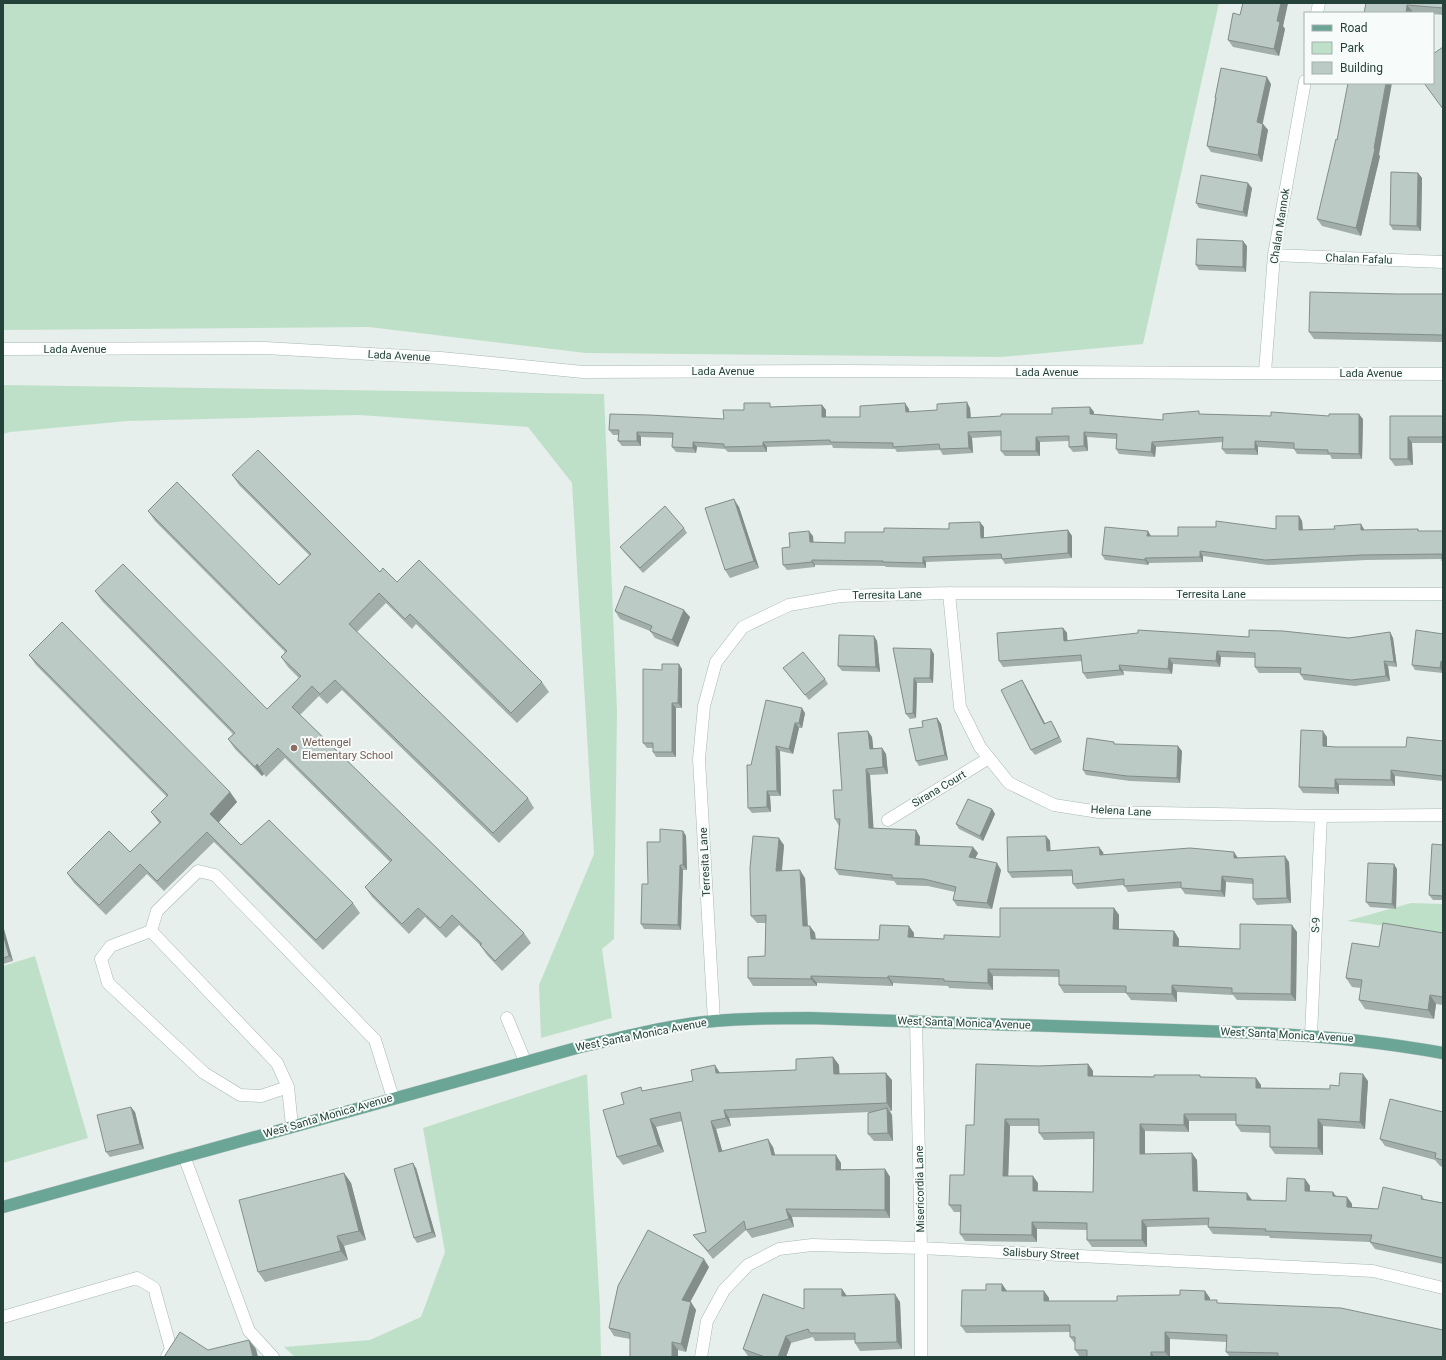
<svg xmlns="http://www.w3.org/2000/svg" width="1446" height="1360" viewBox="0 0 1446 1360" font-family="Roboto,sans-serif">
  <rect width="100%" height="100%" fill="#e6efeb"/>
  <path fill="#bfe0c8" d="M3 3H1219L1143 344 1001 357 586 353 369 327 3 330Z
    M3 385 604 394 617 711 614 939 602 949 612 1018 541 1038 539 985 594 854 572 483 528 427 359 415 127 421 10 432 3 434Z
    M1411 903 1443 904V933L1347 921Z
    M35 956 88 1138 3 1163V966Z
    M587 1074 600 1308 601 1357H295L284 1347 370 1340 421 1317 445 1252 423 1128Z"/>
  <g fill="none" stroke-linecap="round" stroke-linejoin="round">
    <g stroke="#a8b8b2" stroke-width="13">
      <path id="minor" d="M1317 13 1319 3
        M1274 255 1443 262
        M3 349 265 348 441 358 583 372 843 371 1443 374
        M1265 372 1274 255 1305 81
        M949 593 960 707 980 747 1009 783 1054 805 1099 812 1321 816 1443 815
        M888 820 989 758
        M151 931 111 946 101 959 108 983 204 1073 240 1095 261 1096 288 1087
        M507 1018 525 1061
        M714 1021 699 759 704 706 716 662 743 627 789 605 840 596 949 593 1443 594
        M916 1021 921 1248V1357
        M1311 1035 1321 816
        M292 1126 288 1087 277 1063 151 931 157 911 198 871 215 875 375 1040 393 1098
        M184 1156 249 1331 273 1357
        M3 1317 137 1278 154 1288 171 1349 167 1357
        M701 1357 707 1321 724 1290 748 1265 779 1249 812 1245 921 1248 1373 1271 1443 1288"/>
    </g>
    <g stroke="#c2cac8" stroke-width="13">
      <path id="major" d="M3 1207 580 1047C624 1037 669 1025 714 1021 746 1018 777 1018 809 1018L1262 1033C1323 1036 1383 1042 1443 1053"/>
    </g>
    <use href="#minor" stroke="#fff" stroke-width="12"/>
    <use href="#major" stroke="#6aa596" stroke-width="12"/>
  </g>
  <path fill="#a1aea9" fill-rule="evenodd" d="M1243 3H1288L1283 26 1285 29 1279 56 1233 47 1228 40 1240 15Z
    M1366 3H1443V15L1433 14V13L1413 12 1412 13H1364Z
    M1271 84 1263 123V124L1268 130 1262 162 1211 152 1207 146 1215 99V98Z
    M1379 155 1380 156 1361 236 1322 226 1317 219Z
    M1418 173 1422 178 1421 231 1393 230 1390 225Z
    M1252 188 1247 217 1199 208 1196 203Z
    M1247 246 1246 272 1199 270 1196 265Z
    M1397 294H1443V342L1314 339 1309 332Z
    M822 405 826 410V417H860L909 409V412L937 410 970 408 971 418 1052 414 1090 407 1094 412V414L1163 420 1201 414 1363 419 1362 459H1332L1330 455 1297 454 1294 449 1258 447V455L1226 454 1222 449 1223 442 1156 447 1155 457 1119 454 1116 449V439L1087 437 1088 451 1073 452 1069 447V441L1040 442V456H1005L1001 451V436L972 438 973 453 943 455 940 450 897 452 895 449 833 448 832 445 767 447V452H728L725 449 697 447 696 453 676 452 672 447 673 438 641 437V446H622L618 441 619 435H613L609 430 724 419 744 410 773 407Z
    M1390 416H1443V443H1412L1413 465 1395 466 1390 459Z
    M232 475 380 572 397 582 542 682 549 692 517 723 416 624 412 629 386 603 357 632 528 798 534 808 499 843 342 690 327 704 319 696 300 715 524 933 531 943 502 971 487 955 480 945 459 925 446 938 425 917 409 934 372 897 365 887 390 862 285 758 266 777 264 774 262 776 235 749 228 739 233 734 102 601 95 591 267 709 299 678 288 667 281 657 285 652 155 521 148 511 279 585 309 555 239 485Z
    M739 507 759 568 730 578 725 570Z
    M1299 516 1302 521 1303 530H1364L1418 529 1419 531H1443V563L1442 561V559L1366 560 1268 565 1203 556V562L1149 563 1148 565 1105 560 1102 555 1151 536H1178L1276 529Z
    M984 527V538L1068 530 1072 536V558L1005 564 1002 559 926 562V568L886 567 885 566 815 565V567L787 570 783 565 790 547 813 536V542L845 543 884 532Z
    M684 528 687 533 643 573 624 552 620 547Z
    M615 611 690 617 678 647 655 638 650 631 620 619Z
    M1063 628 1067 633V641L1249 637 1349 638 1390 632 1393 638 1397 667 1388 666 1390 681 1355 686 1304 680 1300 674V673H1259L1255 667V658L1221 657 1220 667 1173 664 1172 674 1123 671 1124 675 1087 679 1083 673 1082 661 1003 667 999 661Z
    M1443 634V673L1415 670 1412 665Z
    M874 636 877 641 880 672 842 671 838 666Z
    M893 648 934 654 933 683H917L916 718 910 719 906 714Z
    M29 655 230 792 237 802 219 822 241 845 353 903 360 913 323 950 214 842 164 891 147 874 106 915 74 883 67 873 130 852 159 823 151 812 167 797 36 665Z
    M783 668 825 679 828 684 809 700Z
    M682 669V708H676V757H656L653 752V748H647L643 743 662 670Z
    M1025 685 1045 724 1054 726 1062 742 1035 755 1031 750Z
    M805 713 802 728H799L793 754 780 751 781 796H770L771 812 752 813 748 808 751 765Z
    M937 718 941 724 948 760 919 766 916 761 923 727Z
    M872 737 873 748H882L886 754 888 774 870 775 873 828 916 830 920 837V845L978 853 975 858 1001 870 992 909 957 906 953 900 955 892 928 886 897 885 894 881 839 875 835 869 839 826 835 819 842 790Z
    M1327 737V747H1406L1443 741V781L1395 776V786L1339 785V794L1303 793 1299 787Z
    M1116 745 1182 751 1180 783 1130 781 1086 775 1083 770Z
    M992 809 995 814 983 841 959 829 956 824Z
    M683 831 686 836 687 870H683L681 930 644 929 641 924 648 884 660 842Z
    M1046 836 1050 841V851L1103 852 1104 855 1238 858 1289 862 1291 903 1257 905 1253 899V884L1226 882 1225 897 1185 894 1181 888 1128 892 1124 885 1077 889 1073 884 1072 876 1012 878 1008 872Z
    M784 845 782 871 805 878 808 926 815 933 816 939 879 940 914 933V937L944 939 1000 937 1114 908 1119 915V930L1174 931 1179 939V946L1240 949 1297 932 1296 1001 1237 1000 1233 995 1177 992V1002L1131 1000 1126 993H1064L1059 985V977L993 976V990L949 988 948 986 893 983V986L817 983V986H753L748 978 765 956 766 923H757L751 916Z
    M1443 845V900H1433L1429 895Z
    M1397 869 1396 909 1370 907 1366 902Z
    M3 928 13 961 3 964Z
    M1443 933V1005L1436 1004 1434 1019 1365 1009 1359 1000 1361 988 1352 987 1346 978 1379 947Z
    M833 1057 839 1065V1074L892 1080V1111H890L892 1115 893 1141H874L868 1134 870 1112 729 1118 731 1126 716 1129 722 1151 773 1147 775 1155 841 1163V1169H885L890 1177V1218L792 1217 794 1227 752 1238 746 1230 713 1259 699 1242 693 1235 706 1232 682 1121 656 1127 664 1152 623 1165 617 1157 624 1104 643 1091 693 1081 720 1073 796 1070Z
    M1088 1064 1093 1071V1076L1256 1078 1261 1085V1088L1330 1089 1339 1086 1368 1081 1365 1129 1323 1126V1155L1275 1154 1270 1147V1133L1241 1132 1236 1125V1121H1189V1132L1145 1131V1154L1197 1160 1198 1192 1252 1200 1286 1201 1305 1179 1310 1186V1191L1336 1197H1347L1352 1204V1208L1378 1209 1422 1196 1424 1199 1443 1203V1264L1375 1249 1370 1242 1270 1238 1269 1236 1213 1234 1208 1227 1209 1225 1147 1227V1247H1092L1087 1240V1230L1037 1229V1242L965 1241 960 1234 961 1212H954L949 1205 964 1175 974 1125 1038 1066ZM1010 1126H1039V1133L1044 1140 1093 1139V1192L1038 1191V1183L1008 1176Z
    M135 1112 144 1149 110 1157 106 1152Z
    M1443 1112V1167L1440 1166 1435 1160 1385 1146 1380 1139Z
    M416 1168 436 1237 417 1243 414 1238Z
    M344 1173 351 1183 366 1240 344 1246 348 1260 265 1282 258 1272Z
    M709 1267 690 1302 696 1310 686 1352 678 1350V1357L630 1339 614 1336 609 1328Z
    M1002 1284 1006 1291H1044L1049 1298V1301H1117L1210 1298V1300L1219 1304 1443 1357H1230L1226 1352V1342L1170 1339V1357H1080L1075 1350V1344L1070 1337V1332L966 1333 961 1326 986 1290Z
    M847 1296 900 1302 902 1349 860 1351 855 1343V1340L815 1341 813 1337 791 1343 786 1357H750L748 1356 743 1349 804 1309Z"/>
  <path fill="#838d89" d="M1281 3H1288L1283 26 1285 29 1279 56 1274 49 1277 21Z
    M1407 5 1413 12 1412 13H1406Z
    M1267 77 1271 84 1261 129 1257 122Z
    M1386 83H1392L1379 155 1380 156 1361 236 1356 228 1374 148Z
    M1263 124 1268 130 1262 162 1258 155Z
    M1418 173 1422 178 1421 231 1417 226Z
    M1248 183 1252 188 1247 217 1243 212Z
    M1243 241 1247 246 1246 272 1243 267Z
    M967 402 970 408 971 423 967 418Z
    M905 403 909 409 910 417 906 412Z
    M822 405 826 410V422L822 417Z
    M1090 407 1094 412V419L1090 414Z
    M1359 414 1363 419 1362 459 1359 454Z
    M637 432 641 437V446L637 441Z
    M968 432 972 438 973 453 969 448Z
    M1084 432 1087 437 1088 451 1084 446Z
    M1036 437 1040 442V456L1036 451Z
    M1408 437 1412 443 1413 465 1408 459Z
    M1255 441 1258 447V455L1255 449Z
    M693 442 697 447 696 453 693 448Z
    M763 442 767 447V452L763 446Z
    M1152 442 1156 447 1155 457 1151 452Z
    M734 499 739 507 759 568 754 561Z
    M1299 516 1302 521 1303 535 1299 530Z
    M980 522 984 527V543L981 538Z
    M1361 524 1364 529 1365 535 1361 530Z
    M1068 530 1072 536V558L1068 553Z
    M809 531 813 536 814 547 810 542Z
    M1148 531 1151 536H1147Z
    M1200 551 1203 556V562L1200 557Z
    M923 557 926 562V568L923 563Z
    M1145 558 1149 563 1148 565 1145 560Z
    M812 560 815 565V567L812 562Z
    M684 610 690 617 678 647 672 640Z
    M1063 628 1067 633 1068 647 1064 641Z
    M1390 632 1393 638 1397 667 1394 662Z
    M874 636 877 641 880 672 876 667Z
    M931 649 934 654 933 683 930 678Z
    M1217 651 1221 657 1220 667 1216 661Z
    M1169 658 1173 664 1172 674 1168 669Z
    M1384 661 1388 666 1390 681 1386 676Z
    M1441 661 1443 664V673L1440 668Z
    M679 664 682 669V708L678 703Z
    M1119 665 1123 671 1124 675 1120 670Z
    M914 678 917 683 916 718 913 713Z
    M1022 680 1025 685 1048 729 1044 724Z
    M672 703 676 708V757L672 752Z
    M802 708 805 713 802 728 799 723Z
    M937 718 941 724 948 760 945 755Z
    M1051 721 1054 726 1062 742 1059 737Z
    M795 723 799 728 793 754 789 749Z
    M868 731 872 737 874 755 870 749Z
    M1323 731 1327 737V752L1323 746Z
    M776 746 780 751 781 796 777 791Z
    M1178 746 1182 751 1180 783 1177 778Z
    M882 748 886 754 888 774 883 767Z
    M257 764 264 774 262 776 255 767Z
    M866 769 870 775 874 834 869 828Z
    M1391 770 1395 776V786L1391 780Z
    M1335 779 1339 785V794L1335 788Z
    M767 791 770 796 771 812 767 807Z
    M230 792 237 802 217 824 210 814Z
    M992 809 995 814 983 841 980 836Z
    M916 830 920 837 919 851 915 845Z
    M683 831 686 836 687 870 683 865Z
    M1046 836 1050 841 1051 857 1047 851Z
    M779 838 784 845 781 879 776 871Z
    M973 847 978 853 973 863 969 857Z
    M1099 847 1103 852 1104 861 1100 855Z
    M1234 852 1238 858H1234Z
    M1285 856 1289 862 1291 903 1287 898Z
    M997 863 1001 870 992 909 987 903Z
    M1394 864 1397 869 1396 909 1392 904Z
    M680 865 683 870 681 930 678 925Z
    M800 870 805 878 808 934 803 926Z
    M1222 876 1226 882 1225 897 1221 891Z
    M1114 908 1119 915V937L1113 929Z
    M1292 925 1297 932 1296 1001 1291 994Z
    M810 926 815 933 816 947 811 939Z
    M909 926 914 933V944L908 937Z
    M3 928 4 929 13 961 9 956 3 934Z
    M1174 931 1179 939 1178 953 1173 946Z
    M988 969 993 976V990L988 983Z
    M811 976 817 983V986L811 979Z
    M888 976 893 983V986L888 978Z
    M1172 985 1177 992V1002L1172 994Z
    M1430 995 1436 1004 1434 1019 1428 1010Z
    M833 1057 839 1065 840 1081 834 1074Z
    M1088 1064 1093 1071V1083L1088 1076Z
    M715 1065 720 1073H716Z
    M886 1073 892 1080V1111L887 1103Z
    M1363 1074 1368 1081 1365 1129 1360 1122Z
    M1256 1078 1261 1085V1095L1256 1088Z
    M131 1107 135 1112 144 1149 140 1144Z
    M887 1108 892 1115 893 1141 888 1133Z
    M724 1110 729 1118 731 1126 726 1118Z
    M1184 1114 1189 1121V1132L1184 1125Z
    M650 1119 656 1127 664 1152 658 1145Z
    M1005 1119 1010 1126 1008 1183 1003 1176Z
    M1318 1119 1323 1126V1155L1318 1148Z
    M711 1121 716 1129 725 1160 719 1152Z
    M1140 1124 1145 1131V1161L1140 1154Z
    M768 1139 773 1147 777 1163 772 1155Z
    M1192 1153 1197 1160 1198 1198 1193 1191Z
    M836 1155 841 1163V1177L836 1170Z
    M413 1163 416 1168 436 1237 432 1232Z
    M885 1169 890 1177V1218L885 1210Z
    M344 1173 351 1183 366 1240 359 1231Z
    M1033 1176 1038 1183 1037 1198 1033 1191Z
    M1305 1179 1310 1186V1198L1305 1191Z
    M1333 1192 1338 1199 1333 1196Z
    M1247 1193 1252 1200H1247Z
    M1347 1197 1352 1204V1215L1347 1207Z
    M786 1209 792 1217 794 1227 789 1219Z
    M1142 1220 1147 1227V1247L1142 1240Z
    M1032 1222 1037 1229V1242L1032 1235Z
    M337 1236 344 1246 348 1260 341 1251Z
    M704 1259 709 1267 687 1308 682 1300Z
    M1002 1284 1007 1291H1002Z
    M842 1289 847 1296H842Z
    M1044 1291 1049 1298V1308L1044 1301Z
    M1205 1291 1210 1298V1307L1205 1300Z
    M895 1294 900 1302 902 1349 897 1342Z
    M691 1302 696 1310 686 1352 681 1344Z
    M1165 1332 1170 1339V1357H1169L1165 1352Z
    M786 1336 791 1343 786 1357H778Z
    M249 1340 256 1349 258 1357H253Z
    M672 1342 678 1350V1357H672Z
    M1151 1352 1154 1357H1151Z"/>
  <path fill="#bbcac4" stroke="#838d89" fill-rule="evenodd" d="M1243 3H1281L1277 21 1280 22 1274 49 1228 40 1233 13 1240 15Z
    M1366 3H1443V8L1407 5 1406 13H1364Z
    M1443 47V109L1424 83H1433V54Z
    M1221 68 1267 77 1257 122 1263 124 1258 155 1207 146 1216 98H1215Z
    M1348 83H1386L1374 148 1375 149 1356 228 1317 219 1336 139 1337 140Z
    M1391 172 1418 173 1417 226 1390 225Z
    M1201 175 1248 183 1243 212 1196 203Z
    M1197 239 1243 241V267L1196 265Z
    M1310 292 1397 294H1443V335L1309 332Z
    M967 402V418L1001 416V414H1052V408L1090 407V414L1163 420V414L1199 411V414L1271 416V412L1329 416V414H1359V454L1328 453V450L1294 449V443L1255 441V449H1222L1223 437 1152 442 1151 452 1116 449 1117 434 1084 432V446L1069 447V436L1036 437V451H1001V431L968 432 969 448 940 449 939 444 893 447V443L830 442V440L763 442V446L724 447V444L693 442V448L672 447 673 433 637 432V441H618L619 430H609L610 414 649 415 724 419 723 410H744V403H770V407L822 405V417H860V406L905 403 906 412 937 410V404Z
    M1390 416H1443V437H1408V459H1390Z
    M258 450 380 572 383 568 397 582 419 560 542 682 511 713 410 614 405 619 379 593 349 624 528 798 493 833 335 680 320 694 312 686 292 707 524 933 495 961 480 945 482 944 452 915 440 928 418 908 402 924 365 887 392 860 278 748 259 767 257 764 255 767 228 739 235 733 95 591 123 564 267 709 301 676 281 657 287 651 148 511 177 482 279 585 311 554 232 475Z
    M734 499 754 561 725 570 705 508Z
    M665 506 684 528 640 568 620 547Z
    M1276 516H1299V530L1335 529 1334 526 1361 524V530L1418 529V531H1443V561H1442V554L1362 555 1265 560 1200 551V557L1145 558V560L1102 555 1105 527 1148 531 1147 536H1178V527H1216V521L1276 529Z
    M980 522 981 538 1068 530V553L1002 559 1001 554 923 557V563L883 562V561L812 560V562L783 565 782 548 790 547 789 533 809 531 810 542 845 543V532H884V528L949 529V523Z
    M625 586 684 610 672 640 650 631 652 626 615 611Z
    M62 622 230 792 210 814 241 845 269 820 353 903 316 940 207 832 157 881 140 864 99 905 67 873 109 831 130 852 161 822 151 812 168 795 29 655Z
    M1063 628 1064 641 1138 633V630L1249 637V630L1283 631 1349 638 1390 632 1394 662 1384 661 1386 676 1351 680 1300 674 1301 668 1255 667V653L1217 651 1216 661 1169 658 1168 669 1119 665 1120 670 1083 673 1081 655 999 661 997 633Z
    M1416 630 1443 634V662L1441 661 1440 668 1412 665Z
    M839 635 874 636 876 667 838 666Z
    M893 648 931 649 930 678H914L913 713 906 714Z
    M803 652 825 679 805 695 783 668Z
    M662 664H679L678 703H672V752H653V743H643V669L662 670Z
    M1022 680 1044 724 1051 721 1059 737 1031 750 1001 690Z
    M766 700 802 708 799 723H795L789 749 776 746 777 791H767V807L748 808 747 765H751Z
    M937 718 945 755 916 761 909 729 923 727 922 721Z
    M1301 730 1323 731V746L1336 747H1406L1407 737 1443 741V776L1391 770V780L1335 779V788L1299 787Z
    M868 731 870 749 882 748 883 767 866 769 869 828 916 830 915 845 973 847 969 857 997 863 987 903 953 900 956 887 924 879 892 878V875L835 869 840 819H835L833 790H842L838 733Z
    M1087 738 1114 742V744L1178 746 1177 778 1127 776 1083 770Z
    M968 799 992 809 980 836 956 824Z
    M660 829 683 831V865H680L678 925 641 924 642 884H648L647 842H660Z
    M753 836 779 838 776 871 800 870 803 926H810L811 939 879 940 880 925 909 926 908 937 944 939V935L1000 937V908H1114L1113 929 1174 931 1173 946 1240 949V924L1292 925 1291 994 1232 993V988L1172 985V994L1126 993V986L1059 985V970L988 969V983L944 981V979L888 976V978L811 976V979L748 978V957L765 956 766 915 751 916 750 868Z
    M1046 836 1047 851 1099 847 1100 855 1190 848 1234 852V858L1285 856 1287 898 1253 899V879L1222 876 1221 891 1181 888V882L1124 886V879L1073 884 1072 870 1008 872 1007 837Z
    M1432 844 1443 845V896L1429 895Z
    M1368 863 1394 864 1392 904 1366 902Z
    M1383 923 1443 933V997L1430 995 1428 1010 1359 1000 1362 980 1346 978 1352 943 1379 947Z
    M3 934 9 956 3 958Z
    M833 1057 834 1074 886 1073 887 1103 724 1110 726 1118 711 1121 719 1152 768 1139 772 1155H836V1170L885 1169V1210L786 1209 789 1219 746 1230 744 1221 708 1251 693 1235 706 1232 680 1112 650 1119 658 1145 617 1157 603 1110 624 1104 621 1093 641 1087 642 1091 693 1081 691 1070 715 1065 716 1073 796 1070V1059Z
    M976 1064 1038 1066 1088 1064V1076L1154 1077V1075H1200V1077L1256 1078V1088L1330 1089V1085L1339 1086 1340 1073 1363 1074 1360 1122 1318 1119V1148L1270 1147V1126L1236 1125V1114H1184V1125L1140 1124V1154L1192 1153 1193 1191 1247 1193V1200L1286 1201 1287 1178 1305 1179V1191L1333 1192V1196L1347 1197V1207L1378 1209 1383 1187 1422 1196 1421 1199 1443 1203V1258L1370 1242 1372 1235 1265 1231 1266 1229 1208 1227 1209 1218 1142 1220V1240H1087V1223L1032 1222V1235L960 1234 961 1205H949L950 1175H964L966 1125H974ZM1005 1119H1039V1133L1094 1132 1093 1192 1033 1191V1176H1003Z
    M1390 1099 1443 1112V1160L1435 1158 1436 1153 1380 1139Z
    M131 1107 140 1144 106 1152 97 1115Z
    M887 1108 888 1133 868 1134V1113Z
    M413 1163 432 1232 414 1238 394 1169Z
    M344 1173 359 1231 337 1236 341 1251 258 1272 239 1200Z
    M648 1230 704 1259 682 1300 691 1302 681 1344 672 1342V1357H630V1333L609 1328 618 1286Z
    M986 1284H1002V1291H1044V1301H1117V1296L1180 1295V1290L1205 1291V1300H1217V1303L1341 1308 1443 1330V1357H1278V1353L1226 1352 1227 1335 1165 1332V1352H1151V1357H1087V1350H1075V1337H1070V1325L961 1326 962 1290H986Z
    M804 1289H842V1296L895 1294 897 1342 855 1343V1333H810L808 1329 786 1336 778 1357H765L743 1349 763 1294 804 1309Z
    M180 1332 208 1350 249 1340 253 1357H164Z"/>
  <circle fill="#8d6e63" stroke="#f7fbf9" stroke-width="1.5" cx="294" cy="748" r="4"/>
  <g text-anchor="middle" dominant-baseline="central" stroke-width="4" stroke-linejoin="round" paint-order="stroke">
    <g font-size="11" fill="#24423a" stroke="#f7fbf9">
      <text transform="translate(1280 226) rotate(-81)">Chalan Mannok</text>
      <text transform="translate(1359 259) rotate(2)">Chalan Fafalu</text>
      <text x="75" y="349">Lada Avenue</text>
      <text transform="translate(399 356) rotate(3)">Lada Avenue</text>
      <text x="723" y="371">Lada Avenue</text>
      <text x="1047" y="372">Lada Avenue</text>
      <text x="1371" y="373">Lada Avenue</text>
      <text x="1211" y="594">Terresita Lane</text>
      <text transform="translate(887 595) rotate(-1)">Terresita Lane</text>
      <text transform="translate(939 789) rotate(-31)">Sirana Court</text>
      <text transform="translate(1121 811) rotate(3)">Helena Lane</text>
      <text transform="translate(705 862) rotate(-93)">Terresita Lane</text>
      <text transform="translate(1316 925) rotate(-87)">S-9</text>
      <text transform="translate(964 1023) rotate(2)">West Santa Monica Avenue</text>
      <text transform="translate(641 1035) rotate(-11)">West Santa Monica Avenue</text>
      <text transform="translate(1287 1035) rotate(3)">West Santa Monica Avenue</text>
      <text transform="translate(328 1116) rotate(-16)">West Santa Monica Avenue</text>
      <text transform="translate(920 1189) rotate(-91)">Misericordia Lane</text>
      <text transform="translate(1041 1254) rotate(3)">Salisbury Street</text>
    </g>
    <g font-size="11" fill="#785e54" stroke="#f7fbf9" text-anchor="start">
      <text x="302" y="742">Wettengel<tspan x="302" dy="13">Elementary School</tspan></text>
    </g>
  </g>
  <rect width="1446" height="1360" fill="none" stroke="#24423a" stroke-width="8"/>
  <rect x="1304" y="12" width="130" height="72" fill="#f7fbf9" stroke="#a3b1ad"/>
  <rect x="1312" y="25" width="20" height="6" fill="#6aa596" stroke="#a3b1ad"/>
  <text x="1340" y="32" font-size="12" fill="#24423a">Road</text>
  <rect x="1312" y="42" width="20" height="12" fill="#bfe0c8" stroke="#a3b1ad"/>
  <text x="1340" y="52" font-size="12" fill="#24423a">Park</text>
  <rect x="1312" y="62" width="20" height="12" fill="#bbcac4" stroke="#a3b1ad"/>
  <text x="1340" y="72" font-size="12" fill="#24423a">Building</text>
</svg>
